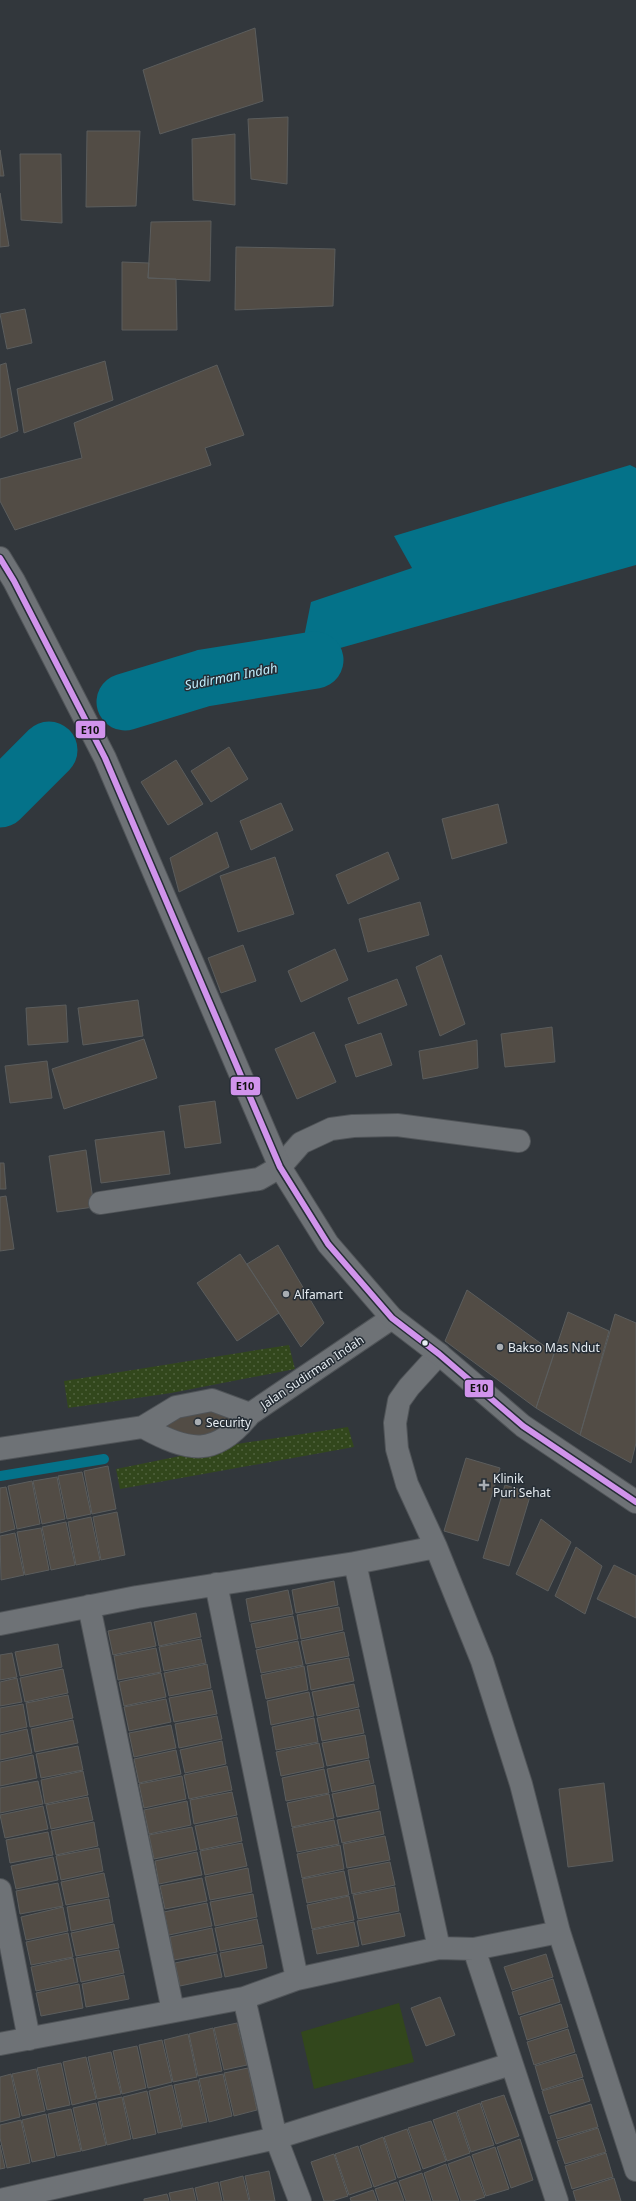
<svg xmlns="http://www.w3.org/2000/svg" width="636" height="2201" viewBox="0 0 636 2201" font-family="'Noto Sans',sans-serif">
  <defs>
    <pattern id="park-dots" width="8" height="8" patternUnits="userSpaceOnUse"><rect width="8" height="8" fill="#32471c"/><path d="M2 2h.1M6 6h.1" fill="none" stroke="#50623d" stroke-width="1.8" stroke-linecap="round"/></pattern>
  </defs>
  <rect width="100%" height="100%" fill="#32373c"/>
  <path fill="url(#park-dots)" d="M289 1345 295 1369 171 1393 68 1408 64 1381Z
    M348 1427 354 1447 120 1489 116 1469 195 1453 215 1455 224 1446Z"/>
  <path fill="#32471c" d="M399 2003 414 2062 314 2089 301 2032Z"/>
  <path fill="#047289" d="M630 465 636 468V565L333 650 315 660 303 642 311 602 412 568 394 536Z"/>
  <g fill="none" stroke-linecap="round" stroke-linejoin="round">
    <path stroke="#047289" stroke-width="10" d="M0 1476 104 1459"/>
    <path stroke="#047289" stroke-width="57" d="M125 702 204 678 315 660
      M0 799 49 750"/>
  </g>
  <path fill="#524c45" stroke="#5b5d5d" d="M255 28 263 101 160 134 143 70Z
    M288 117 287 184 251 179 248 119Z
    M87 131H140L136 206 86 207Z
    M235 134V205L193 200 192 139Z
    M0 150 4 176H0Z
    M20 154H61L62 223 21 220Z
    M0 193 9 246 0 247Z
    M211 221 210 281 148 278 151 222Z
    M236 247 335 249 333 306 235 310Z
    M122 262 149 263 148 278 176 279 177 330H122Z
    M25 309 32 343 7 349 0 314Z
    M105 361 113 400 24 433 17 389Z
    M6 363 18 431 0 438V365Z
    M217 365 244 435 205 448 211 465 15 530 0 501V479L82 458 74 423Z
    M229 747 248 779 211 802 191 771Z
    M176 760 203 804 168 825 141 782Z
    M281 803 293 830 251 850 240 821Z
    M498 804 507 843 452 859 442 819Z
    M217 832 229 867 179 892 170 858Z
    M388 852 399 879 348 904 336 875Z
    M275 857 294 914 238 932 220 876Z
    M420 902 429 935 368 952 359 919Z
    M243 945 256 981 221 993 208 958Z
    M335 949 348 980 301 1002 288 971Z
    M441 955 465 1024 440 1036 416 967Z
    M397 979 407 1005 358 1024 348 998Z
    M138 1000 143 1036 83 1045 78 1008Z
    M66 1005 68 1042 28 1045 26 1008Z
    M552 1027 555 1062 505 1067 501 1034Z
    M314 1032 336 1082 297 1099 275 1049Z
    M381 1033 392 1065 356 1077 345 1045Z
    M144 1039 157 1078 64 1109 52 1069Z
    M477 1040 478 1068 423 1079 419 1051Z
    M47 1061 52 1098 10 1103 5 1066Z
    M215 1101 221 1143 185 1148 179 1106Z
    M164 1131 170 1174 101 1183 95 1140Z
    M86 1150 94 1207 57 1212 49 1156Z
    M0 1163H4L6 1189H0Z
    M6 1196 14 1249 0 1251V1197Z
    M278 1245 324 1323 301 1347 247 1264Z
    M240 1254 279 1313 237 1341 197 1283Z
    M467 1290 554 1353 536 1408 445 1341Z
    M568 1312 609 1331 580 1435 536 1408Z
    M615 1314 636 1323V1443L631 1463 580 1435Z
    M212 1400 248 1415 203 1444 145 1428Z
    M466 1458 500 1468 478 1541 444 1531Z
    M108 1466 116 1509 92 1514 84 1471Z
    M82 1472 91 1514 67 1519 58 1476Z
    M57 1477 65 1519 42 1524 33 1481Z
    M32 1481 40 1524 17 1529 8 1486Z
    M505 1485 531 1493 509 1566 483 1558Z
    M6 1487 15 1529 0 1533V1488Z
    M117 1512 125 1555 101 1560 93 1517Z
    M91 1517 100 1560 76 1565 68 1522Z
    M541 1519 571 1542 548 1591 516 1574Z
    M66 1522 75 1565 51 1570 42 1527Z
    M41 1528 49 1570 25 1575 17 1532Z
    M15 1533 24 1575 1 1580 0 1536Z
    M576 1547 602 1566 585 1614 555 1596Z
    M614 1565 636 1576V1618L597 1599Z
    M334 1581 338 1605 296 1613 292 1590Z
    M288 1590 293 1614 250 1622 246 1599Z
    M339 1607 343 1630 301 1639 297 1615Z
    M196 1613 201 1637 159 1646 154 1622Z
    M293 1616 298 1639 256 1648 251 1624Z
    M151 1622 156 1646 113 1655 108 1631Z
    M344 1632 349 1656 306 1664 301 1641Z
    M201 1639 206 1663 164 1671 159 1647Z
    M298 1641 303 1665 261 1673 256 1650Z
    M58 1644 62 1667 20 1676 15 1652Z
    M156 1648 161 1672 118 1680 114 1656Z
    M12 1653 17 1677 0 1680V1655Z
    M349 1658 354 1681 311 1690 307 1666Z
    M207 1664 211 1688 169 1696 164 1673Z
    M304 1666 308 1690 266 1699 261 1675Z
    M63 1669 68 1693 25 1702 20 1678Z
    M161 1673 166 1697 124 1706 119 1682Z
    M17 1678 22 1702 0 1706V1682Z
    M354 1684 359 1707 317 1716 312 1692Z
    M212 1690 217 1714 174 1722 169 1698Z
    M309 1692 314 1716 271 1725 267 1701Z
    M68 1695 73 1718 30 1727 26 1703Z
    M166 1699 171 1722 129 1731 124 1707Z
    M23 1704 27 1727 0 1733V1708Z
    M359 1709 364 1733 322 1741 317 1718Z
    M217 1716 222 1739 179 1748 175 1724Z
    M314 1718 318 1742 276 1750 272 1727Z
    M73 1720 78 1743 35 1752 31 1729Z
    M171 1725 176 1748 134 1757 129 1733Z
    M27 1729 32 1753 0 1760V1735Z
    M365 1735 369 1758 327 1766 322 1743Z
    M222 1741 226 1764 185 1773 180 1750Z
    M319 1743 324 1767 281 1776 276 1752Z
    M78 1746 83 1770 41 1778 36 1754Z
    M176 1750 181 1774 139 1783 134 1759Z
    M33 1755 37 1778 0 1786V1762Z
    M369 1760 374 1783 332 1792 327 1769Z
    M227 1766 232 1790 189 1799 184 1775Z
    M324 1769 329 1793 286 1801 282 1778Z
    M83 1771 88 1795 45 1804 41 1780Z
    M182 1776 186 1799 144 1808 139 1784Z
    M38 1781 43 1804 0 1813V1788Z
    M604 1783 613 1861 568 1867 559 1789Z
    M375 1785 379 1809 337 1817 332 1794Z
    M232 1792 237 1815 194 1824 190 1800Z
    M329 1794 334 1818 292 1827 287 1803Z
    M88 1797 93 1820 51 1829 46 1805Z
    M187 1801 191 1825 149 1834 144 1810Z
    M43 1806 48 1829 5 1838 0 1815Z
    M380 1811 384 1834 342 1843 337 1820Z
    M237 1817 242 1841 200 1850 195 1826Z
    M334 1820 339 1844 297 1852 292 1828Z
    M94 1822 98 1846 56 1855 51 1831Z
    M192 1827 197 1850 154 1859 149 1835Z
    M48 1832 53 1855 10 1863 6 1840Z
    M385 1836 390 1860 347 1868 343 1844Z
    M242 1843 247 1866 205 1875 200 1851Z
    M340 1845 344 1869 302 1878 297 1854Z
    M99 1848 103 1871 61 1880 56 1856Z
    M197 1852 202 1875 159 1884 155 1861Z
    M53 1857 58 1880 16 1889 11 1866Z
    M390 1862 395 1885 352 1894 348 1870Z
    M248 1868 252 1892 210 1900 205 1877Z
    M344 1871 349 1895 307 1903 302 1879Z
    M104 1873 109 1897 66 1905 61 1882Z
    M202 1878 207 1901 165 1909 160 1886Z
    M58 1883 63 1906 20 1914 16 1891Z
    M395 1887 399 1911 358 1919 353 1895Z
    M253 1894 257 1917 215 1926 210 1902Z
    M349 1896 354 1920 312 1929 307 1905Z
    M109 1899 113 1922 71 1931 67 1907Z
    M207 1903 212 1926 169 1935 164 1912Z
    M63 1907 68 1931 26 1940 21 1917Z
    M400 1913 405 1936 362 1945 357 1921Z
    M257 1919 262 1943 220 1951 215 1928Z
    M354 1922 359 1946 317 1954 312 1930Z
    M114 1924 119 1948 76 1956 71 1933Z
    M212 1928 217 1952 174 1960 170 1937Z
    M68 1933 73 1957 31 1965 26 1942Z
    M263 1945 267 1968 225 1977 220 1953Z
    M119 1950 124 1973 81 1982 76 1958Z
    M217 1954 222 1977 180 1986 175 1963Z
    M546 1954 553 1977 512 1990 504 1967Z
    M73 1958 78 1982 36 1991 31 1967Z
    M124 1975 129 1999 86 2007 82 1984Z
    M553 1979 560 2002 519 2015 512 1992Z
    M79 1984 83 2008 41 2016 36 1993Z
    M440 1997 455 2035 426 2046 411 2008Z
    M561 2004 568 2027 527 2040 520 2017Z
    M237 2023 247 2065 224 2070 214 2028Z
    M213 2028 222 2071 198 2076 189 2034Z
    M568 2029 575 2052 534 2065 527 2042Z
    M188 2034 197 2077 173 2082 164 2040Z
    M162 2040 172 2082 148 2088 139 2045Z
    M137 2046 146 2088 122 2094 113 2051Z
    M111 2052 121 2094 97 2099 88 2057Z
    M576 2054 583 2077 542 2090 535 2066Z
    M86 2057 96 2099 72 2105 63 2062Z
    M61 2063 70 2105 47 2110 37 2068Z
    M248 2068 257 2110 234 2116 224 2073Z
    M36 2069 45 2111 22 2116 12 2074Z
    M11 2074 20 2117 0 2122V2077Z
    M223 2074 232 2116 209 2122 199 2079Z
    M583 2079 590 2101 549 2114 542 2091Z
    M198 2080 207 2122 183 2127 174 2085Z
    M172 2085 182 2128 158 2133 149 2091Z
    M147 2091 156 2134 133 2139 123 2097Z
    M504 2095 519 2136 496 2144 481 2102Z
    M122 2097 131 2139 107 2145 98 2102Z
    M96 2103 106 2145 82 2151 73 2108Z
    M480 2103 494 2145 471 2152 457 2111Z
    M591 2104 598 2127 557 2139 550 2116Z
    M71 2109 81 2151 57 2156 48 2114Z
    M456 2112 470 2153 447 2161 433 2120Z
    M46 2114 55 2157 32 2162 22 2120Z
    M21 2120 30 2163 7 2168 0 2138V2125Z
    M431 2121 446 2161 423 2169 408 2128Z
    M598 2128 606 2152 565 2164 557 2141Z
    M407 2129 421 2170 398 2178 384 2137Z
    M383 2137 396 2179 374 2187 360 2146Z
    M520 2139 533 2180 511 2188 497 2147Z
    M0 2145 5 2168 0 2169Z
    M358 2146 372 2187 349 2195 335 2154Z
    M495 2147 509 2189 486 2196 472 2155Z
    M606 2153 613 2177 572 2189 565 2166Z
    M334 2154 348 2196 332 2201H324L311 2162Z
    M470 2156 485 2197 473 2201H461L448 2164Z
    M446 2164 459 2201H433L424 2173Z
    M269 2171 275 2201H250L245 2176Z
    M422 2173 431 2201H406L399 2181Z
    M243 2176 249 2201H224L220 2182Z
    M614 2178 621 2201H576L573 2191Z
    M218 2182 222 2201H198L195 2188Z
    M397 2182 404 2201H379L375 2189Z
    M193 2188 196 2201H171L169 2193Z
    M373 2190 377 2201H351L350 2198Z
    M167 2194 169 2201H144V2199Z"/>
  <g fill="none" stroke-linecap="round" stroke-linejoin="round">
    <g stroke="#505458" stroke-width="24">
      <path id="minor" d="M100 1203 259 1179 280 1167 301 1143 331 1129 353 1126 397 1125 519 1141
        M439 1354 409 1387 399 1401 395 1423 397 1449 407 1484 436 1547 482 1661 521 1784 559 1932 636 2170
        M143 1427C189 1452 215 1458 250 1414
        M0 1449 143 1427 176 1407 212 1400 250 1414 392 1318
        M355 1563 439 1948
        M216 1584 297 1979
        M89 1606 173 2011
        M0 1624 137 1597 355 1563 436 1547
        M0 1890 29 2039
        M474 1949 557 2201
        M244 1998 276 2138 300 2201
        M0 2044 244 1998 297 1979 439 1948 474 1949 559 1932
        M0 2200 276 2138 511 2064"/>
    </g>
    <g stroke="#505458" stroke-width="24">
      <path id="tertiary" d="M0 558 14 581 105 758 280 1167 328 1244 392 1318 439 1354 523 1426 636 1502"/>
    </g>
    <use href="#minor" stroke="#6e7276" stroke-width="22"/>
    <use href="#tertiary" stroke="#6e7276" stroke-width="22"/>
    <g stroke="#252d35" stroke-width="9">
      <path id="bus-1" d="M0 558 14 581 105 758 280 1167 328 1244 392 1318 439 1354 523 1426 636 1502"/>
    </g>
    <use href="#bus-1" stroke="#d193ec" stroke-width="6"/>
  </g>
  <g fill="#a8adb2" stroke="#252d35" stroke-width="1.5">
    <circle cx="286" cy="1294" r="4"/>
    <circle cx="500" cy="1347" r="4"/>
    <circle cx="198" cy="1422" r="4"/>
    <path d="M482 1479h4v4h4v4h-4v4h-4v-4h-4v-4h4z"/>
  </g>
  <circle fill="#e7edf2" stroke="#252d35" stroke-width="1.5" cx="425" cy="1343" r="3.5"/>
  <g text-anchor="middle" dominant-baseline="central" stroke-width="3" stroke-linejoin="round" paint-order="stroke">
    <g font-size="12" fill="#e7edf2" stroke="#252d35" text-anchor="start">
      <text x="294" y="1294">Alfamart</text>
      <text x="508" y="1347">Bakso Mas Ndut</text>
      <text x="206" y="1422">Security</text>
      <text x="493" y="1478">Klinik<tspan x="493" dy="14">Puri Sehat</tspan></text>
    </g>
    <g font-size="12" fill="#e7edf2" stroke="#252d35">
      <text transform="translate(312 1372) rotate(-34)">Jalan Sudirman Indah</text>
    </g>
    <g font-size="13" font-style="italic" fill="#bfecfa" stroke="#252d35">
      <text transform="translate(231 676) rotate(-11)">Sudirman Indah</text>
    </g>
  </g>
  <g stroke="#252d35" stroke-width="1.5">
    <rect x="75" y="720" width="31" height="19" rx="4" fill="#d193ec"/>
    <rect x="230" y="1076" width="31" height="20" rx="4" fill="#d193ec"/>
    <rect x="464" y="1379" width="30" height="19" rx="4" fill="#d193ec"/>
  </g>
  <g font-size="11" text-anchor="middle" font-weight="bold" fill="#111">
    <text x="90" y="734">E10</text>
    <text x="245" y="1090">E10</text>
    <text x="479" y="1392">E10</text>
  </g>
</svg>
